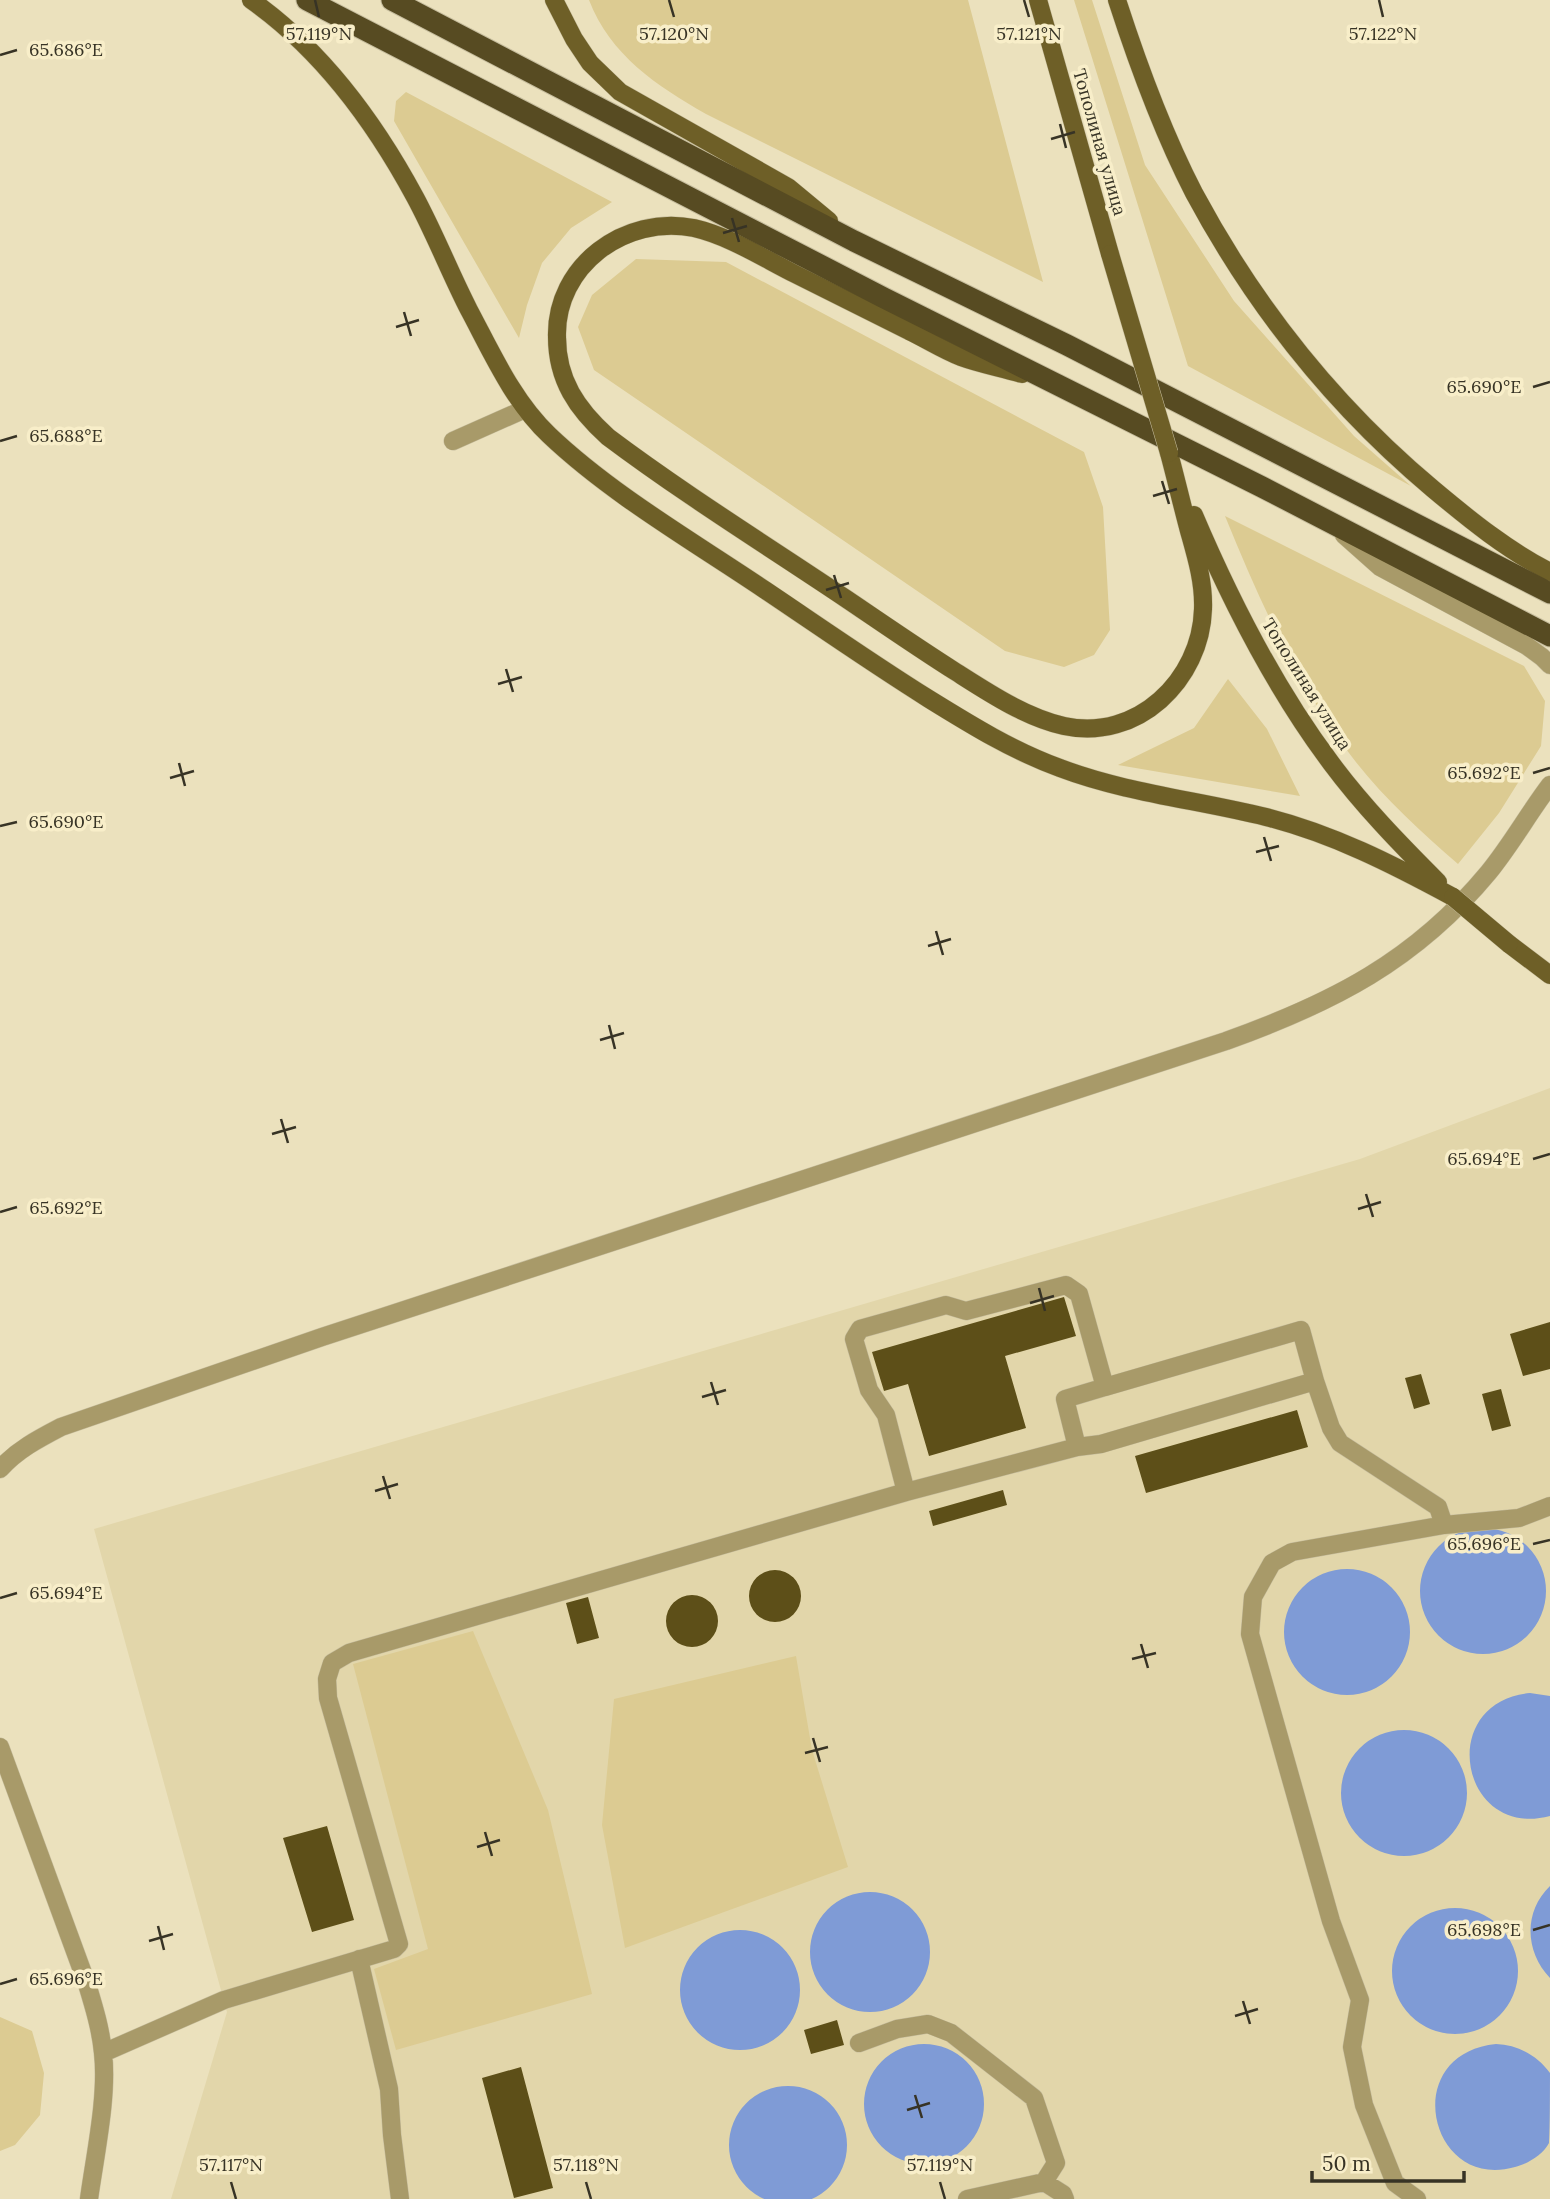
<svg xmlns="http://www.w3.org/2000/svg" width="1550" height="2199" viewBox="0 0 1550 2199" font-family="Lora,serif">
  <rect width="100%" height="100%" fill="#ebe1bd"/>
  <path fill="#e2d6aa" d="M1550 1088V2199H171L227 2012 94 1529 1360 1159Z"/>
  <path fill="#dccb92" d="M589 0H968L1043 282 706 114C657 86 610 55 589 0Z
    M1074 0H1092L1145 165 1234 301 1354 436 1411 486 1188 366Z
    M406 92 612 202 571 228 542 263 527 305 519 338 394 121 396 101Z
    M636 259 726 262 1084 452 1103 507 1110 630 1094 655 1064 667 1005 651 594 370 578 327 592 295Z
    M1225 516 1524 666 1545 701 1541 746 1499 813 1458 864C1418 829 1378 793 1346 749 1294 678 1258 597 1225 516Z
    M1228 679 1267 729 1300 796 1118 765 1194 728Z
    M473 1631 548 1810 592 1994 396 2050 374 1969 428 1949 353 1664Z
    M796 1656 812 1750 848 1867 625 1948 602 1825 614 1699Z
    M0 2017 32 2031 44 2073 40 2115 15 2145 0 2151Z"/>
  <path fill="#7f9bd6" d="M1420 1591a63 63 0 1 1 126 0a63 63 0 1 1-126 0Z
    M1284 1632a63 63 0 1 1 126 0a63 63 0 1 1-126 0Z
    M1530 1693 1550 1696V1816C1460 1840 1435 1702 1530 1693Z
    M1341 1793a63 63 0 1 1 126 0a63 63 0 1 1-126 0Z
    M1550 1886V1978C1525 1952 1523 1912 1550 1886Z
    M810 1952a60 60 0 1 1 120 0a60 60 0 1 1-120 0Z
    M1392 1971a63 63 0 1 1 126 0a63 63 0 1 1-126 0Z
    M680 1990a60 60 0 1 1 120 0a60 60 0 1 1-120 0Z
    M1496 2044C1518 2045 1537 2055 1550 2073 1550 2087 1550 2133 1549 2143 1543 2155 1527 2164 1515 2167 1429 2192 1398 2054 1496 2044Z
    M864 2104a60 60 0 1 1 120 0a60 60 0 1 1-120 0Z
    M729 2145a59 59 0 1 1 118 0a59 59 0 1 1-118 0Z"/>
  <path fill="#5d4f18" d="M1064 1297 1076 1336 1005 1356 1026 1428 929 1456 908 1384 884 1391 872 1352Z
    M1550 1322V1369L1523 1376 1510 1334Z
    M1421 1374 1430 1404 1414 1409 1405 1378Z
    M1501 1389 1511 1426 1492 1431 1482 1394Z
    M1297 1410 1308 1447 1146 1493 1135 1456Z
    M1003 1490 1007 1505 933 1526 929 1511Z
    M749 1596a26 26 0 1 1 52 0a26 26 0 1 1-52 0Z
    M666 1621a26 26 0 1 1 52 0a26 26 0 1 1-52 0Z
    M588 1597 599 1638 577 1644 566 1603Z
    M327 1826 354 1920 312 1932 283 1838Z
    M837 2020 844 2045 811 2054 804 2030Z
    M521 2067 553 2188 514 2198 482 2078Z"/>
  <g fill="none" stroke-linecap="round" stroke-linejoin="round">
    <g stroke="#c7be9f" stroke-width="19">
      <path id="minor" d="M453 441 525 409
        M1344 535 1380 567 1527 646 1542 657 1550 665
        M1105 1387 1301 1330 1315 1381
        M0 1469C17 1450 38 1439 61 1427L322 1337 1226 1041C1332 1003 1415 961 1488 873 1511 845 1528 814 1550 785
        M906 1492 886 1415 869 1390 854 1339 860 1329 946 1305 966 1311 1066 1285 1079 1294 1105 1387 1065 1399 1077 1447
        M0 1747 87 1984C94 2007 101 2030 103 2053 108 2096 95 2155 89 2199
        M359 1959 389 2089 392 2135 400 2199
        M859 2043 897 2029 928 2024 951 2033 1034 2098 1056 2163 1044 2182 967 2199
        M103 2053 224 2000 394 1949 399 1944 328 1698 327 1679 332 1663 349 1653 906 1492 1077 1447 1101 1444 1315 1381 1331 1428 1340 1443 1438 1507 1444 1525
        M1044 2182 1063 2194 1065 2199
        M1417 2199 1395 2183 1364 2105 1352 2047 1360 2000 1331 1921 1250 1634 1253 1597 1272 1563 1292 1552 1444 1525 1519 1518 1550 1506"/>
    </g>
    <g stroke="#c7be9f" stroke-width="19">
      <path id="major" d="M251 0C322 50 374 121 415 197 435 234 450 273 469 310 492 353 513 401 549 435 611 494 694 542 765 590 820 627 873 664 929 699 971 725 1013 751 1060 768 1126 793 1198 800 1266 817 1333 834 1392 864 1453 897
        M554 0 574 39 590 63 620 92 788 187 829 221
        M1038 0 1110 254
        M1117 0C1138 65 1162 131 1194 193 1254 305 1335 407 1433 489 1470 520 1507 550 1550 572
        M1022 374C1002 368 980 364 961 357 943 350 926 339 909 331 871 312 833 293 795 274 763 258 729 236 694 228 625 214 555 266 557 337 557 380 577 409 608 437 684 494 766 545 845 598 882 623 918 648 956 672 989 693 1025 717 1064 726 1137 742 1201 680 1203 609 1204 582 1196 556 1189 531 1182 505 1176 479 1169 453
        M1194 515C1231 602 1274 687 1331 763 1363 806 1400 844 1438 882
        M1509 944 1550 975"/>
    </g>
    <g stroke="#c7be9f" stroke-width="23">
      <path id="highway" d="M307 0 884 298 1262 487 1550 636
        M392 0 854 241 1067 345 1550 593"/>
    </g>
    <use href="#minor" stroke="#a89a69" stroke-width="18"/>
    <use href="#major" stroke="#6e5f27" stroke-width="18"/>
    <use href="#highway" stroke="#574b22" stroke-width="21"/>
    <g stroke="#c7be9f" stroke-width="19" stroke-linecap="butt">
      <path id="major-bridge" d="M1110 254 1169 453
        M1453 897 1509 944"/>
    </g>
    <use href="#major-bridge" stroke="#6e5f27" stroke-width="18"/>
  </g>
  <path fill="none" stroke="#373325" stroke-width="2.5" d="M315 0 319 17M669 0 674 17M1024 0 1029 17M1379 0 1383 17M0 55 17 50M1060 124 1066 148M1051 139 1075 132M732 218 739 242M723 233 747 226M404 312 411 336M396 327 419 320M1533 387 1550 382M0 441 17 436M1162 481 1169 504M1153 496 1177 489M834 575 841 598M826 590 849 583M506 669 513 692M498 684 522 677M179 763 185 786M1533 773 1550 768M170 778 194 771M0 826 17 822M1264 837 1271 861M1256 852 1279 846M936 931 943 955M928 946 951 939M609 1025 615 1049M600 1040 624 1033M281 1119 288 1143M272 1134 296 1127M1533 1159 1550 1154M1366 1194 1373 1217M1358 1209 1381 1202M0 1212 17 1207M1039 1288 1045 1311M1030 1303 1054 1296M711 1382 718 1405M702 1397 726 1390M383 1476 390 1499M375 1491 398 1484M1533 1544 1550 1540M0 1598 17 1593M1141 1644 1148 1668M1132 1659 1156 1653M813 1738 820 1762M805 1753 828 1747M485 1832 492 1856M477 1847 500 1840M158 1926 164 1950M1533 1930 1550 1925M149 1941 173 1934M0 1984 17 1979M1243 2001 1250 2024M1235 2016 1258 2009M915 2095 922 2118M907 2110 930 2103M231 2182 236 2199M586 2182 591 2199M940 2182 945 2199"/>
  <g text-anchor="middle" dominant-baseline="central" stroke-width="7" stroke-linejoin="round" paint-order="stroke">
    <g font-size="18" fill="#373325" stroke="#f8eec9">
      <text transform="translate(1100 142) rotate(74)">Тополиная улица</text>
      <text transform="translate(1307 684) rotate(58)">Тополиная улица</text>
    </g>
  </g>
  <g font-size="18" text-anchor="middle" fill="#373325" stroke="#f8eec9" stroke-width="7" stroke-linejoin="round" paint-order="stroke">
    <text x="319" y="40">57.119°N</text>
    <text x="674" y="40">57.120°N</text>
    <text x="1029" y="40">57.121°N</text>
    <text x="1383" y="40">57.122°N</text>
    <text x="66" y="56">65.686°E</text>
    <text x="1484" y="393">65.690°E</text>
    <text x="66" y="442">65.688°E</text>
    <text x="1484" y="779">65.692°E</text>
    <text x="66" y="828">65.690°E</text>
    <text x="1484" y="1165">65.694°E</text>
    <text x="66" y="1214">65.692°E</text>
    <text x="1484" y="1550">65.696°E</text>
    <text x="66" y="1599">65.694°E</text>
    <text x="1484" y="1936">65.698°E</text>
    <text x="66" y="1985">65.696°E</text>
    <text x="231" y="2171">57.117°N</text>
    <text x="586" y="2171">57.118°N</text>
    <text x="940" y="2171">57.119°N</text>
  </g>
  <path d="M1312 2171v10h152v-10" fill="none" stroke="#373325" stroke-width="3.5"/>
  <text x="1322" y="2171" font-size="21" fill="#373325" stroke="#f8eec9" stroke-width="5" paint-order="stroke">50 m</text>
</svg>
